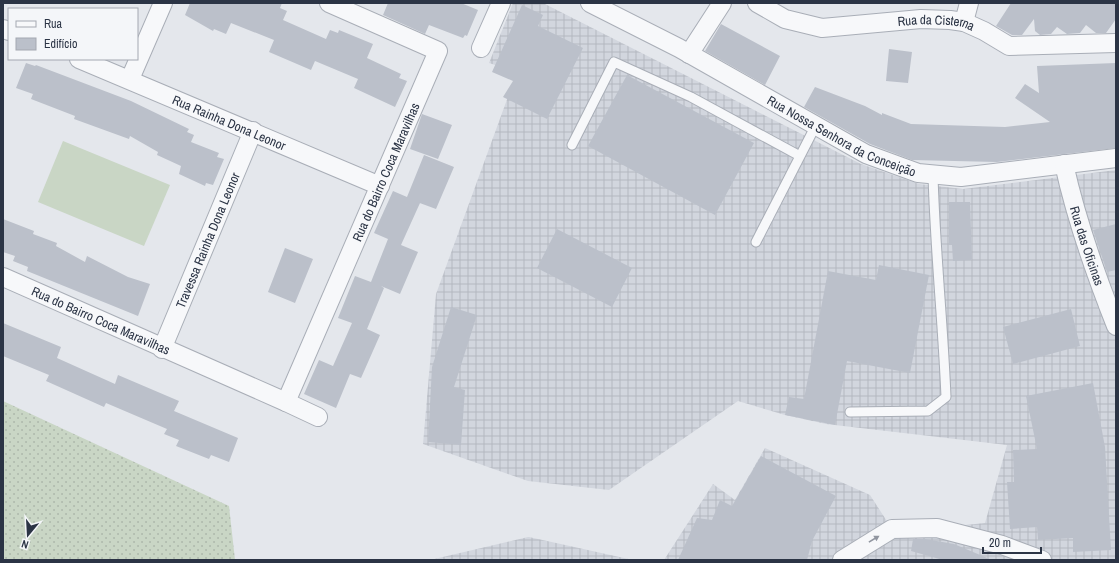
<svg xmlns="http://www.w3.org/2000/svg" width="1119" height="563" viewBox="0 0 1119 563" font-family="'Archivo Narrow',sans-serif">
  <defs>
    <pattern id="industrial-grid" width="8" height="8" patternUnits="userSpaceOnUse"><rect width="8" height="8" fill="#d2d6de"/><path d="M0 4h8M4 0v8" fill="none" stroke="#b4b8c0"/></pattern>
    <pattern id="grass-dots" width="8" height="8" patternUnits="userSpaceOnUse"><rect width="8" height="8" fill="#c9d6c5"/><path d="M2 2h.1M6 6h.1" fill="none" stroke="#adb8ab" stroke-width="1.8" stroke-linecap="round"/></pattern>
  </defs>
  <rect width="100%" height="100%" fill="#e4e7ec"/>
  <path fill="url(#industrial-grid)" d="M513 3H543L861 164 919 184 963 189 1116 170V560H664L713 484 735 500 765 448 870 495 892 529 937 528 985 523 1007 445 826 424 785 415 738 401 609 490 528 481 423 444 436 294 517 72 489 63Z
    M528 537H529L633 560H430Z"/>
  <path fill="url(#grass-dots)" d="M3 401 229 506 235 560H3Z"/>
  <path fill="#c9d6c5" d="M63 141 170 185 144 246 38 202Z"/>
  <path fill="#bbc0ca" d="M190 3H282L280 8 287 11 283 20 326 39 330 30 338 33 339 30 373 44 367 58 401 74 399 78 407 81 395 107 354 88 358 79 315 61 311 70 269 52 274 40 231 23 226 34 214 29 213 31 185 15Z
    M388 3H461L478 10 467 36 465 35 463 38 429 25 425 34 383 15Z
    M1011 3H1116V19L1106 33H1096L1086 25 1080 33 1067 34 1057 27 1051 34 1040 35 1035 31 1034 19 1022 35H1012L996 26Z
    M522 5 543 15 538 26 583 48 547 119 503 97 513 81 492 72Z
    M721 24 780 56 765 85 705 51Z
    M889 49 912 52 908 83 886 81Z
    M26 63 35 66 36 65 131 101 189 129 187 132 194 135 191 142 219 153 217 157 224 159 213 185 206 183 205 186 179 174 181 166 157 155 158 152 130 136 129 139 74 119 75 116 31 99 33 94 16 88Z
    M1116 63V148L997 162 912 160 870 144 804 107 815 87 865 106 882 115V113L911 124 1005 127 1050 122 1015 98 1025 84 1039 93 1037 66Z
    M627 75 754 143 715 215 588 146Z
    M422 114 452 125 438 159 410 149Z
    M424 155 454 167 436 209 417 202 420 203 401 245 418 252 400 294 381 286 384 288 367 329 380 335 361 378 350 374 336 408 304 394 319 360 333 366 352 323 338 318 355 276 371 282 388 239 374 233 393 191 407 197Z
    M949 202H970L972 260 953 261 952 245H949Z
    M3 219 34 231 33 234 57 243 56 246 85 262 87 256 128 277 150 284 138 316 27 271 28 267 13 261 15 256 3 252Z
    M1116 224V270L1107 272 1093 230Z
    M557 229 632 268 612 307 537 268Z
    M285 248 313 259 295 303 268 292Z
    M879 265 929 275 910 373 847 361 835 425 785 415 789 397 804 399 828 271 876 280Z
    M451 307 477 315 454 387 465 390 461 445 428 442 432 367Z
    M1071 309 1080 346 1013 364 1003 327Z
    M3 323 61 347 57 358 115 384 118 375 179 401 174 411 238 438 229 462 211 455 209 459 176 446 179 440 164 434 167 429 106 403 104 407 46 381 49 375 3 356Z
    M1093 383 1105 447 1111 550 1073 552V538L1038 540 1037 527 1010 529 1007 482H1014L1013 450 1037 449 1026 396Z
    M761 456 836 496 812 541 807 560H678L697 518 712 520 720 500 732 506Z
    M913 539H925L954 544 992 560H943L911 551Z"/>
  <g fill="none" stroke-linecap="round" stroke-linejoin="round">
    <g stroke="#a9aeb7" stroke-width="11">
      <path id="service" d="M572 145 614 62 691 97 800 156
        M756 242 816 125
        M850 412 928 411 946 397C943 323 935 249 933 175"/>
    </g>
    <g stroke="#a9aeb7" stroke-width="20">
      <g id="minor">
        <path id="s1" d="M590 3 679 48 866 154 918 173 961 177 1116 158"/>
        <path id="s2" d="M757 3 785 19 822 28 921 19 950 20 964 22 984 31 1009 46 1116 43"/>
        <path d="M964 22 969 3"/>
        <path d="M3 29 9 31"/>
        <path d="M481 48 501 3"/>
        <path d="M689 54 722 3"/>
        <path id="s3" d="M79 59 380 186"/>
        <path d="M130 79 163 3"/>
        <path id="s4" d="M1064 164C1076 219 1095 273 1116 326"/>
        <path id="s5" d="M3 277 286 402"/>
        <path id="s6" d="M162 349 253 131"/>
        <path id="s7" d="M318 417 286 402 438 51 329 3"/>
        <path d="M842 560 892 529 937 528 1002 545 1042 560"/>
      </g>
    </g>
    <use href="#service" stroke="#f7f8fa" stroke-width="9"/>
    <use href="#minor" stroke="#f7f8fa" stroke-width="18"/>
  </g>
  <defs><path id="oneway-solid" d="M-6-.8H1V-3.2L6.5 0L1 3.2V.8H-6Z"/></defs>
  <use fill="#9196a0" href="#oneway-solid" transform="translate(874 539) rotate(-31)"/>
  <g text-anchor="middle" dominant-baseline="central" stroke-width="3" stroke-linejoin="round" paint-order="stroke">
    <g font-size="13" fill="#2b3445" stroke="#f4f6f9">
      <text stroke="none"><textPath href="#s2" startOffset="185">Rua da Cisterna</textPath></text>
      <text stroke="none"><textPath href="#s3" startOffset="163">Rua Rainha Dona Leonor</textPath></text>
      <text stroke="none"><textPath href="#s1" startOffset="285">Rua Nossa Senhora da Conceição</textPath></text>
      <text stroke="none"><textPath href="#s7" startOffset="286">Rua do Bairro Coca Maravilhas</textPath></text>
      <text stroke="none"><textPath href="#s6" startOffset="118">Travessa Rainha Dona Leonor</textPath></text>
      <text stroke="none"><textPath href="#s4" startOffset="85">Rua das Oficinas</textPath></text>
      <text stroke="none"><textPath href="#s5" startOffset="107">Rua do Bairro Coca Maravilhas</textPath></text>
    </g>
  </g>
  <rect width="1119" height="563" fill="none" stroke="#2b3445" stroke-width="8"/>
  <rect x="8" y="8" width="130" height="52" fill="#f4f6f9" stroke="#a4a8b1"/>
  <rect x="16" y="21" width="20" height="6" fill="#f7f8fa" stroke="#a4a8b1"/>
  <text x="44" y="28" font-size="12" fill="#2b3445">Rua</text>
  <rect x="16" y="38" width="20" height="12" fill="#bbc0ca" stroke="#a4a8b1"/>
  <text x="44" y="48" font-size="12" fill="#2b3445">Edifício</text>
  <g transform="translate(28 535) rotate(198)" stroke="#f4f6f9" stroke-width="3" paint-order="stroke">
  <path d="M0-3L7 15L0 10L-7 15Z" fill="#2b3445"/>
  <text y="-6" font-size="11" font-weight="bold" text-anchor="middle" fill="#2b3445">N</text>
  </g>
  <path d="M983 547v6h58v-6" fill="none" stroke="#2b3445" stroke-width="2"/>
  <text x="989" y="547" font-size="12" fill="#2b3445" stroke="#f4f6f9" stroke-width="3" paint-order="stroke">20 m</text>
</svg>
